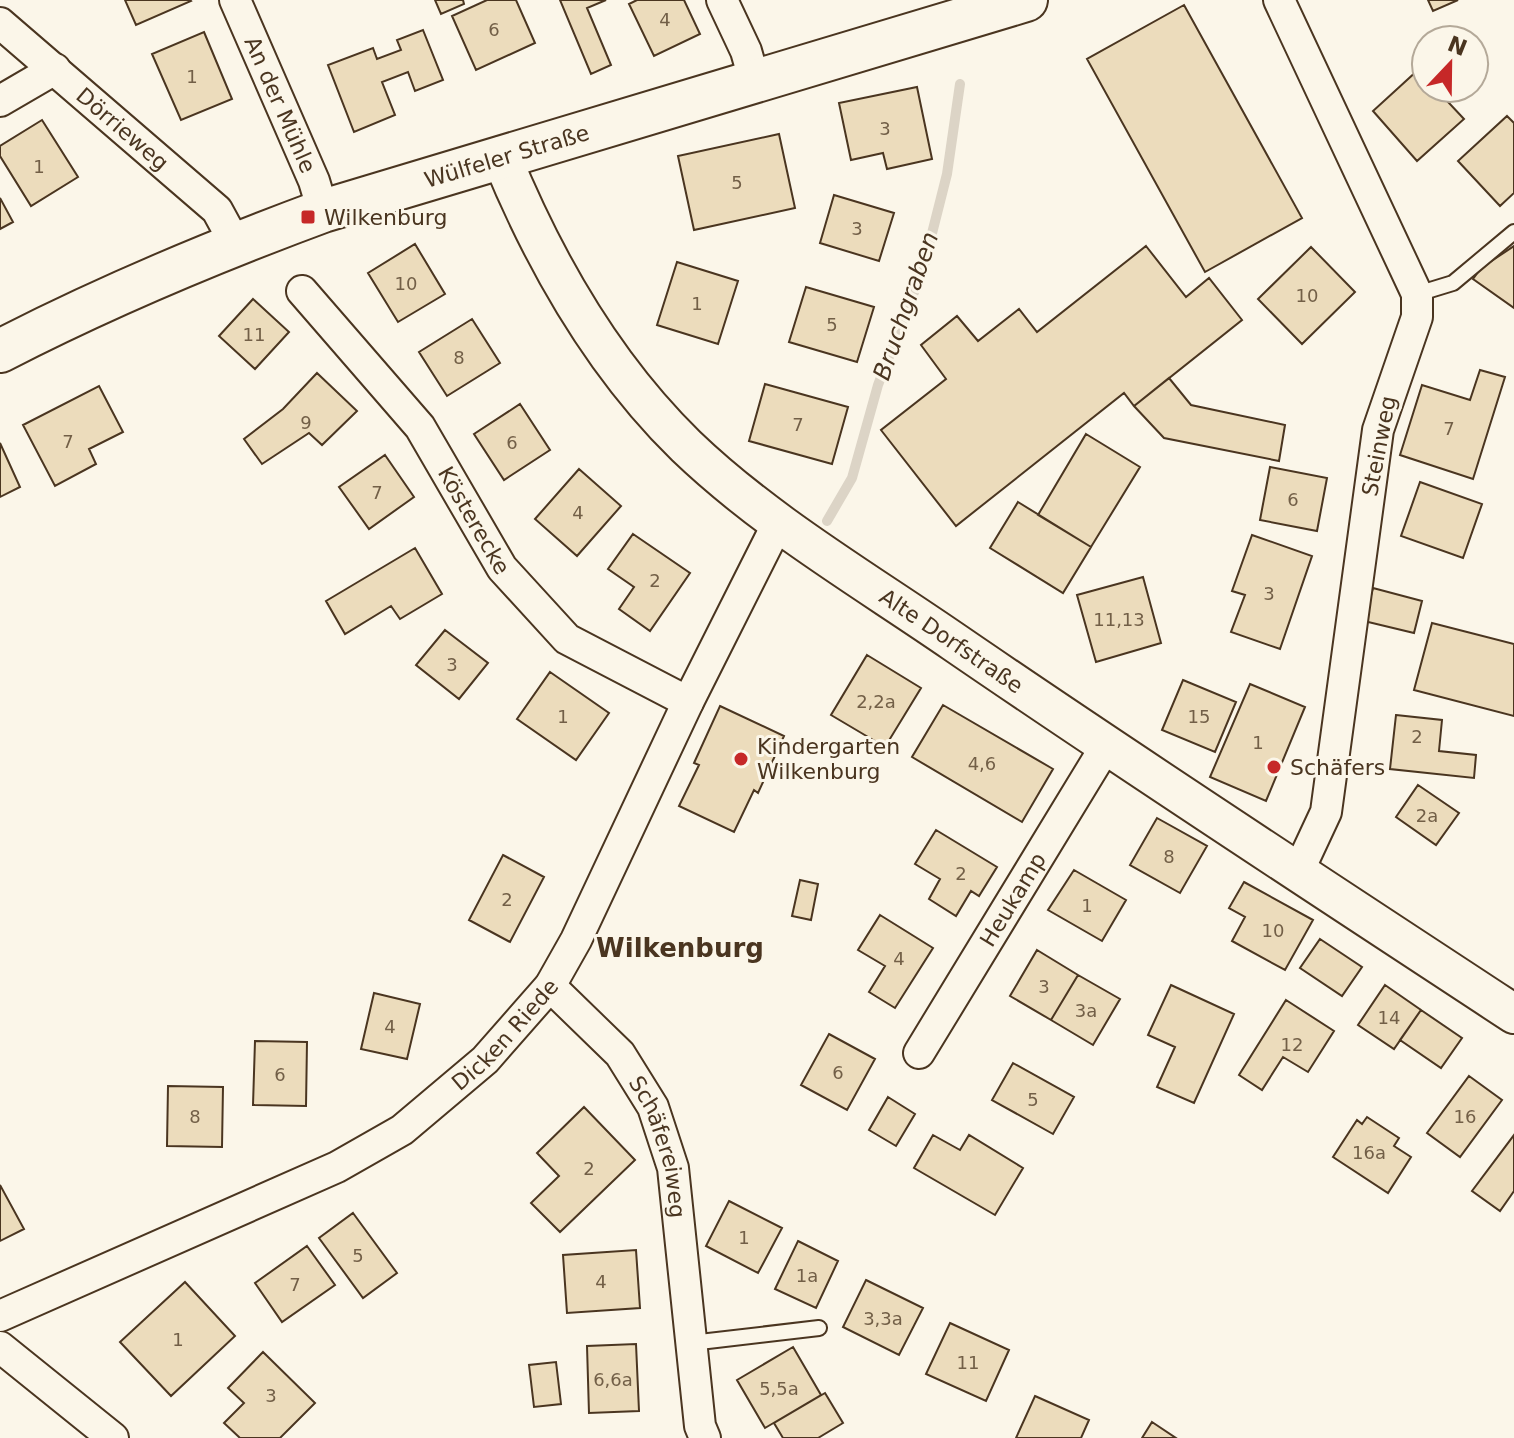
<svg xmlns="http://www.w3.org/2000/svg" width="1514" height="1438" viewBox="0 0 1514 1438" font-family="'DejaVu Sans',sans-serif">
  <rect width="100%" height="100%" fill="#fbf6e9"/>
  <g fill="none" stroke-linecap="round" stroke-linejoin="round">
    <path stroke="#dcd4c6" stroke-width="10" d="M827 521 852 478 878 385 923 269 947 174 960 84"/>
  </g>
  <path fill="#ecdcbc" stroke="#4a3520" stroke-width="2" d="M125 0H190L191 1 136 25Z
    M435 0H463L464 4 441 14Z
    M487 0H516L535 43 476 70 452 16Z
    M560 0H606L587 8 611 65 591 74Z
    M637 0H684L700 34 654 56 629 4Z
    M1428 0H1458L1433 11Z
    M1184 5 1302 218 1205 272 1087 59Z
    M423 30 443 80 415 91 408 72 382 82 395 115 354 132 328 65 373 48 377 59 401 50 397 40Z
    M204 32 232 99 181 120 152 54Z
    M1418 70 1426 78V88H1435L1464 119 1417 161 1373 111Z
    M917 87 932 159 887 169 883 153 851 160 839 103Z
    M1507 116 1514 123V193L1500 206 1458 161Z
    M42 120 78 177 31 206 0 156V146Z
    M779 134 795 208 694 230 678 156Z
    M834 195 894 213 879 261 820 243Z
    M0 198 13 222 0 229Z
    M415 244 445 294 398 322 368 273Z
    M1146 246 1186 297 1209 278 1242 320 1134 406 1124 393 956 526 881 430 946 379 921 345 957 316 978 341 1019 309 1037 332Z
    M1514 246V308L1473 279 1481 268Z
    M1311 247 1355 292 1302 344 1258 299Z
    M677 262 738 281 718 344 657 325Z
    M806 287 874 307 857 362 789 342Z
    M253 299 289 332 255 369 219 336Z
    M472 319 500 363 447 396 419 352Z
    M1480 370 1505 377 1473 479 1400 455 1422 385 1470 400Z
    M317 373 357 411 322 445 309 433 262 464 244 439 283 409Z
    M1169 378 1191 405 1285 425 1279 461 1164 438 1134 406Z
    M765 384 848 407 832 464 749 441Z
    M99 386 123 432 89 449 96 464 55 486 23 425Z
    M520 404 550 450 504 480 474 434Z
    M1086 434 1140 467 1091 547 1038 515Z
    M0 443 20 487 0 497Z
    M385 455 414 497 369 529 339 487Z
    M1270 467 1327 478 1317 531 1260 520Z
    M579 469 621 506 577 556 535 519Z
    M1420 482 1482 504 1463 558 1401 536Z
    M1018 502 1091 547 1063 593 990 548Z
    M633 534 690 573 650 631 619 609 634 587 608 569Z
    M1252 535 1312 556 1280 649 1231 632 1245 595 1232 591Z
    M415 548 442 594 400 619 391 606 345 634 326 601Z
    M1143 577 1161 643 1096 662 1077 595Z
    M1373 588 1422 601 1414 633 1364 621Z
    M1432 623 1514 644V716L1414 690Z
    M445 630 488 663 459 699 416 665Z
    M867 655 921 688 885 747 831 715Z
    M550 672 609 713 576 760 517 719Z
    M1183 680 1236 702 1215 752 1162 730Z
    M1250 684 1305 707 1266 801 1210 777Z
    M943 705 1053 769 1022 822 912 757Z
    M720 706 784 736 758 793 754 790 734 832 679 806 699 765 694 763Z
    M1396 715 1442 720 1439 751 1476 755 1474 778 1390 769Z
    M1418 785 1459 813 1436 845 1396 817Z
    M1157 818 1207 846 1180 893 1130 865Z
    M936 830 997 867 979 896 971 891 956 916 929 899 940 879 915 864Z
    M503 855 544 877 510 942 469 920Z
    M1074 870 1126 900 1102 941 1048 910Z
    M800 880 818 884 811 920 792 916Z
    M1244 882 1313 920 1285 970 1232 941 1245 917 1229 908Z
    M880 915 933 948 895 1008 869 992 885 966 858 950Z
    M1320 939 1362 967 1342 996 1300 968Z
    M1037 950 1078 975 1051 1020 1010 996Z
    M1078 975 1120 999 1093 1045 1051 1020Z
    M1171 985 1234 1014 1194 1103 1157 1087 1175 1047 1148 1035Z
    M1385 985 1421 1010 1394 1049 1358 1025Z
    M374 993 420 1004 407 1059 361 1049Z
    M1286 1000 1334 1031 1308 1072 1283 1057 1262 1090 1239 1075Z
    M1421 1010 1462 1038 1441 1068 1400 1040Z
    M829 1034 875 1059 847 1110 801 1085Z
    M255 1041 307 1042 306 1106 253 1105Z
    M1013 1063 1074 1097 1053 1134 992 1100Z
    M1469 1076 1502 1100 1460 1157 1427 1133Z
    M168 1086 223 1087 222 1147 167 1146Z
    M888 1097 915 1114 896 1146 869 1130Z
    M584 1107 635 1160 560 1232 531 1203 559 1176 537 1153Z
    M1367 1117 1399 1138 1394 1146 1411 1157 1388 1193 1333 1157 1357 1120 1362 1124Z
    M933 1135 960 1150 969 1135 1023 1168 995 1215 914 1168Z
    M1514 1135V1191L1500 1211 1472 1191Z
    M0 1185 24 1229 0 1241Z
    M729 1201 782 1228 758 1273 706 1246Z
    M353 1213 397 1273 363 1298 319 1238Z
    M798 1241 838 1261 816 1308 775 1289Z
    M307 1246 335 1285 282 1322 255 1283Z
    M636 1250 640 1308 567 1313 563 1255Z
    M866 1280 923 1308 899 1355 843 1327Z
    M185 1282 235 1336 171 1396 120 1342Z
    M950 1323 1009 1350 986 1401 926 1374Z
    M636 1344 639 1411 589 1413 587 1346Z
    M793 1347 821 1395 765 1428 737 1380Z
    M263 1352 315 1403 280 1438H240L224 1423 244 1403 228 1388Z
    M556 1362 561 1404 534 1407 529 1365Z
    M825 1393 843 1423 818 1438H783L774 1423Z
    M1035 1396 1089 1420 1081 1438H1016Z
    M1152 1422 1176 1438H1142Z"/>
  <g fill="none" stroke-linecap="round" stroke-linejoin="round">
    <g stroke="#4a3520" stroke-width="18">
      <path id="service" d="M1417 294 1453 283 1514 232
        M691 1343 819 1328"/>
    </g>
    <g stroke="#4a3520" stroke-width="34">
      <g id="minor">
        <path id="s1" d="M235 0 314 181 323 211"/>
        <path d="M722 0 746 51 754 79"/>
        <path d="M1279 0 1417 294V317L1378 430 1326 812 1298 872"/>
        <path id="s2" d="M0 23 217 210 235 243"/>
        <path d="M0 101 55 69"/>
        <path id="s3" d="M302 291 420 427 502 568 567 639 688 702"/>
        <path id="s4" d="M550 986 620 1054 653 1107 673 1168 700 1426 705 1438"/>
        <path id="s5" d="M919 1053 1106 746"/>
        <path id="s6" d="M0 1316 337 1167 402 1130 485 1060 550 986 576 940 688 702 779 521"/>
        <path d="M0 1347 113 1438"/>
      </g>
    </g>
    <g stroke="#4a3520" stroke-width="42">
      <g id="tertiary">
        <path id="s7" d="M501 156C544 261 604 366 686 446 765 522 864 580 954 642 1139 769 1327 891 1514 1014"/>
      </g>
    </g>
    <g stroke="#4a3520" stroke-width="46">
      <g id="secondary">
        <path id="s8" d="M0 351C105 297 212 252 323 211L1026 0"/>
      </g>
    </g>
    <use href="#service" stroke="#fbf6e9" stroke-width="14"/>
    <use href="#minor" stroke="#fbf6e9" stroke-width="30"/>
    <use href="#tertiary" stroke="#fbf6e9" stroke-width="38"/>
    <use href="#secondary" stroke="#fbf6e9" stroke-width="42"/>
  </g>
  <g fill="#c62828" stroke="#fbf6e9" stroke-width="3">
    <rect x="300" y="209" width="16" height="16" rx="4"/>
    <circle cx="741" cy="759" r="8"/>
    <circle cx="1274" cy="767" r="8"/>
  </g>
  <g text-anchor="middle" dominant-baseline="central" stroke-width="6" stroke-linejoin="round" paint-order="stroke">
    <g font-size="18" fill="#725f47">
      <text x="665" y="19">4</text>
      <text x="494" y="29">6</text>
      <text x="192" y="76">1</text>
      <text x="885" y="128">3</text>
      <text x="39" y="166">1</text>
      <text x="737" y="182">5</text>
      <text x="857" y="228">3</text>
      <text x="406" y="283">10</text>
      <text x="1307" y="295">10</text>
      <text x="697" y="303">1</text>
      <text x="832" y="324">5</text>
      <text x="254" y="334">11</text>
      <text x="459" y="357">8</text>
      <text x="306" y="422">9</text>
      <text x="798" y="424">7</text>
      <text x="1449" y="428">7</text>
      <text x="68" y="441">7</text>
      <text x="512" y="442">6</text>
      <text x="377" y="492">7</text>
      <text x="1293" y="499">6</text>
      <text x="578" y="512">4</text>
      <text x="655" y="580">2</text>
      <text x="1269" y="593">3</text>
      <text x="1119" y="619">11,13</text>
      <text x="452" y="664">3</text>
      <text x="876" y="701">2,2a</text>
      <text x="563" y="716">1</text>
      <text x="1199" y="716">15</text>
      <text x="1417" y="736">2</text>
      <text x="1258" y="742">1</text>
      <text x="982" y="763">4,6</text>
      <text x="1427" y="815">2a</text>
      <text x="1169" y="856">8</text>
      <text x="961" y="873">2</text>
      <text x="507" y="899">2</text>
      <text x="1087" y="905">1</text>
      <text x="1273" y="930">10</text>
      <text x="899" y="958">4</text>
      <text x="1044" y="986">3</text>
      <text x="1086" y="1010">3a</text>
      <text x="1389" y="1017">14</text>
      <text x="390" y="1026">4</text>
      <text x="1292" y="1044">12</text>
      <text x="838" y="1072">6</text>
      <text x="280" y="1074">6</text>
      <text x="1033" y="1099">5</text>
      <text x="195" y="1116">8</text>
      <text x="1465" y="1116">16</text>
      <text x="1369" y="1152">16a</text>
      <text x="589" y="1168">2</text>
      <text x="744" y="1237">1</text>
      <text x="358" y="1255">5</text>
      <text x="807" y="1275">1a</text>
      <text x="601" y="1281">4</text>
      <text x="295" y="1284">7</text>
      <text x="883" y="1318">3,3a</text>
      <text x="178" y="1339">1</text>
      <text x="968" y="1362">11</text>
      <text x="613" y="1379">6,6a</text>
      <text x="779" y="1388">5,5a</text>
      <text x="271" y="1395">3</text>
    </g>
    <g font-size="22" fill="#4a3520" stroke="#fbf6e9">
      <text stroke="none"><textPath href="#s1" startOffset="114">An der Mühle</textPath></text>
      <text stroke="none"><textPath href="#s2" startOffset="162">Dörrieweg</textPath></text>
      <text stroke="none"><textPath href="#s8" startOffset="544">Wülfeler Straße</textPath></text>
      <text transform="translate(1379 446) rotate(-79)">Steinweg</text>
      <text stroke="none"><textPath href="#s3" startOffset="288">Kösterecke</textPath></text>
      <text stroke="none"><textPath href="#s7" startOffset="676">Alte Dorfstraße</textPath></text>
      <text stroke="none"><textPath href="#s5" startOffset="180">Heukamp</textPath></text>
      <text stroke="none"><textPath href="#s6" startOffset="584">Dicken Riede</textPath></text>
      <text stroke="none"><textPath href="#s4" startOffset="200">Schäfereiweg</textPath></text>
    </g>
    <g font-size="22" fill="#4a3520" stroke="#fbf6e9" text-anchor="start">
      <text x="324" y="217">Wilkenburg</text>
      <text x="757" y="746">Kindergarten<tspan x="757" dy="25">Wilkenburg</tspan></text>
      <text x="1290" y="767">Schäfers</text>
    </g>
    <g font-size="24" font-style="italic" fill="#4a3520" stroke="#fbf6e9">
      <text transform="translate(906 306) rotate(-71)">Bruchgraben</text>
    </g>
    <g font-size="26" font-weight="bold" fill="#4a3520" stroke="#fbf6e9">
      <text x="680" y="948">Wilkenburg</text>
    </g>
  </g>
  <g transform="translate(1450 64) rotate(22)"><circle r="38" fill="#fbf6e9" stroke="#b4a999" stroke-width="2"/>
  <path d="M0-6L14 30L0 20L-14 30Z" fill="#c62828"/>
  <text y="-12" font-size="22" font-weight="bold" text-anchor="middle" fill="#4a3520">N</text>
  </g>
</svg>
